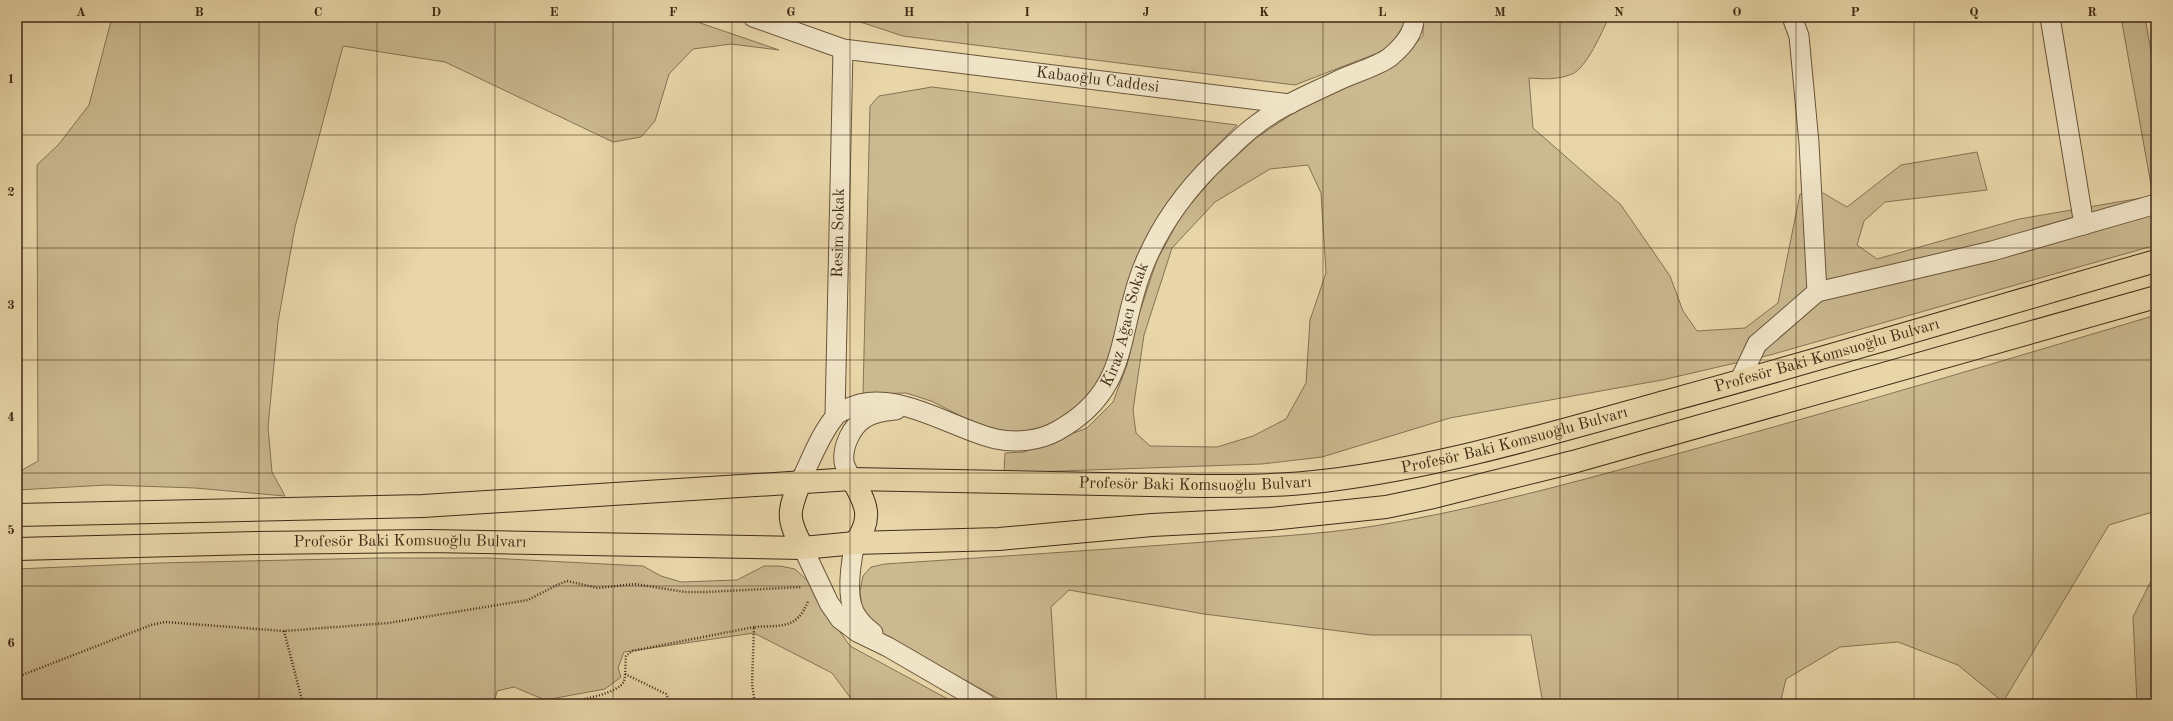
<svg xmlns="http://www.w3.org/2000/svg" width="2173" height="721" viewBox="0 0 2173 721" font-family="'Old Standard TT',serif">
  <rect width="100%" height="100%" fill="#e8d6a9"/>
  <filter id="stains"><feTurbulence type="fractalNoise" baseFrequency=".005" numOctaves="4"/><feColorMatrix values="0 0 0 0 .2 0 0 0 0 .09 0 0 0 0 .02 0 0 0 .5 -.17"/></filter>
  <radialGradient id="worn" r=".72"><stop offset=".6" stop-color="#630" stop-opacity="0"/><stop offset="1" stop-color="#630" stop-opacity=".3"/></radialGradient>
  <path fill="#cbb990" stroke="#867252" fill-rule="evenodd" d="M112 17H683L779 50 731 44 693 49 669 74 655 121 641 137 613 142 445 62 343 46 295 227 278 322 268 427 272 472 285 496 195 488 107 485 17 490V473L38 461 37 165 59 144 89 105Z
    M845 17H1403L1404 25 1388 49 1295 85 903 36Z
    M1423 17H1609C1603 30 1586 69 1572 74 1558 80 1544 79 1529 78L1533 128 1621 205 1670 276 1683 311 1697 331 1745 328 1778 303 1800 194 1823 193 1847 207 1901 165 1977 152 1987 190 1885 202 1864 221 1857 245 1877 259 2019 219 2153 196 2121 17H2145L2156 80V245L1770 355 1662 380 1450 418 1322 457 1262 464 1004 473 1005 453 1024 452 1087 428 1113 402 1127 365 1139 314 1157 260 1182 214 1216 175 1256 138 1292 114 1404 54 1423 36ZM1308 165 1321 193 1326 273 1310 320 1306 383 1286 419 1253 436 1217 447 1150 446 1136 433 1133 410 1144 335 1172 248 1215 202 1270 169Z
    M932 87 1237 125 1200 163 1164 208 1136 259 1108 360 1094 389 1078 409 1047 428 1020 434 998 431 967 419 931 401 906 393 863 394 870 106 879 96Z
    M2156 315V511L2109 525 2003 702 1958 665 1898 642 1840 647 1786 679 1780 704H1543L1531 635H1371L1204 614 1069 590 1051 607 1057 704H1008L878 632 862 610 860 591 863 576 871 567 885 564C992 557 1098 550 1205 542 1261 537 1318 535 1374 526 1484 508 1591 478 1698 448 1851 406 2003 361 2156 315Z
    M380 558H488L643 566 661 576 681 582 737 580 764 566H780L795 569 812 585 831 619 850 646 957 704H855L832 673 754 633 624 652 618 668 621 677 605 689 545 700 514 687 497 691 494 704H17V569L158 563Z
    M2156 571V704H2137L2133 617Z"/>
  <g fill="none" stroke-linecap="round" stroke-linejoin="round">
    <g stroke="#6a5539" stroke-width="21">
      <g id="minor">
        <path id="s1" d="M753 17 843 49 1290 104"/>
        <path d="M1792 17 1799 36 1809 143 1817 292 1992 251 2156 204"/>
        <path d="M2050 17 2084 225"/>
        <path d="M1739 382 1757 344 1817 292"/>
        <path id="s2" d="M835 416 843 49"/>
        <path d="M852 479C849 474 845 467 844 462 842 446 852 426 865 418 874 412 886 411 896 410"/>
        <path id="s3" d="M801 480C811 460 820 435 834 418 836 414 841 412 845 410 890 384 951 429 996 439 1016 443 1039 441 1057 431 1132 390 1116 332 1144 265 1160 226 1186 190 1216 161 1229 149 1242 135 1256 125 1280 106 1310 94 1337 81 1353 73 1377 67 1390 57 1402 47 1415 33 1414 17"/>
        <path d="M855 543C851 562 844 601 858 618 862 624 868 629 873 633"/>
        <path d="M803 548 829 603 840 619 857 632 888 647 986 704"/>
      </g>
    </g>
    <g stroke="#402a14" stroke-width="24">
      <g id="highway">
        <path d="M852 479C866 503 874 518 855 543"/>
        <path d="M801 480C788 511 786 518 803 548"/>
        <path id="s4" d="M17 515 423 506 852 479 1199 486C1240 486 1282 486 1323 481 1442 467 1559 431 1675 399 1836 355 1996 307 2156 261"/>
        <path id="s5" d="M17 549 257 543 429 541 803 548 855 543 999 539 1152 525 1270 519 1386 507 1429 498 1573 462 2156 297"/>
      </g>
    </g>
    <path stroke="#402a14" stroke-width="2.5" stroke-dasharray="1 2" stroke-linecap="butt" d="M284 631 303 704
      M625 674 666 694 671 704
      M17 677 151 625 165 622 284 631 388 623 528 600 557 585 567 581 598 588 635 584 685 592H707L802 587
      M567 704C580 699 619 694 624 681 626 674 625 664 626 656L632 651 754 627
      M755 704 752 684 754 627C781 625 797 630 808 601"/>
    <use href="#minor" stroke="#f0e4c7" stroke-width="19"/>
    <use href="#highway" stroke="#e8d6a9" stroke-width="22"/>
  </g>
  <path fill="none" stroke="#402a14" stroke-width="1" stroke-opacity="0.55" d="M140 17V704M259 17V704M377 17V704M495 17V704M613 17V704M732 17V704M850 17V704M968 17V704M1086 17V704M1205 17V704M1323 17V704M1441 17V704M1560 17V704M1678 17V704M1796 17V704M1914 17V704M2033 17V704M17 135H2156M17 248H2156M17 360H2156M17 473H2156M17 586H2156"/>
  <g text-anchor="middle" dominant-baseline="central" stroke-width="3" stroke-linejoin="round" paint-order="stroke">
    <g font-size="16" fill="#402a14" stroke="#f0e4c7">
      <text stroke="none"><textPath href="#s1" startOffset="352">Kabaoğlu Caddesi</textPath></text>
      <text stroke="none"><textPath href="#s2" startOffset="183">Resim Sokak</textPath></text>
      <text stroke="none"><textPath href="#s3" startOffset="437">Kiraz Ağacı Sokak</textPath></text>
      <text stroke="none"><textPath href="#s4" startOffset="1827">Profesör Baki Komsuoğlu Bulvarı</textPath></text>
      <text stroke="none"><textPath href="#s4" startOffset="1503">Profesör Baki Komsuoğlu Bulvarı</textPath></text>
      <text stroke="none"><textPath href="#s4" startOffset="1179">Profesör Baki Komsuoğlu Bulvarı</textPath></text>
      <text stroke="none"><textPath href="#s5" startOffset="393">Profesör Baki Komsuoğlu Bulvarı</textPath></text>
    </g>
  </g>
  <rect width="2173" height="721" fill="none" stroke="#e8d6a9" stroke-width="44"/>
  <rect x="22" y="22" width="2129" height="677" fill="none" stroke="#402a14" stroke-width="1.5"/>
  <g font-size="13" text-anchor="middle" font-weight="bold" fill="#402a14">
    <text x="81" y="16">A</text>
    <text x="199" y="16">B</text>
    <text x="318" y="16">C</text>
    <text x="436" y="16">D</text>
    <text x="554" y="16">E</text>
    <text x="673" y="16">F</text>
    <text x="791" y="16">G</text>
    <text x="909" y="16">H</text>
    <text x="1027" y="16">I</text>
    <text x="1146" y="16">J</text>
    <text x="1264" y="16">K</text>
    <text x="1382" y="16">L</text>
    <text x="1500" y="16">M</text>
    <text x="1619" y="16">N</text>
    <text x="1737" y="16">O</text>
    <text x="1855" y="16">P</text>
    <text x="1974" y="16">Q</text>
    <text x="2092" y="16">R</text>
    <text x="11" y="83">1</text>
    <text x="11" y="196">2</text>
    <text x="11" y="309">3</text>
    <text x="11" y="421">4</text>
    <text x="11" y="534">5</text>
    <text x="11" y="647">6</text>
  </g>
  <rect width="100%" height="100%" filter="url(#stains)"/>
  <rect width="100%" height="100%" fill="url(#worn)"/>
</svg>
